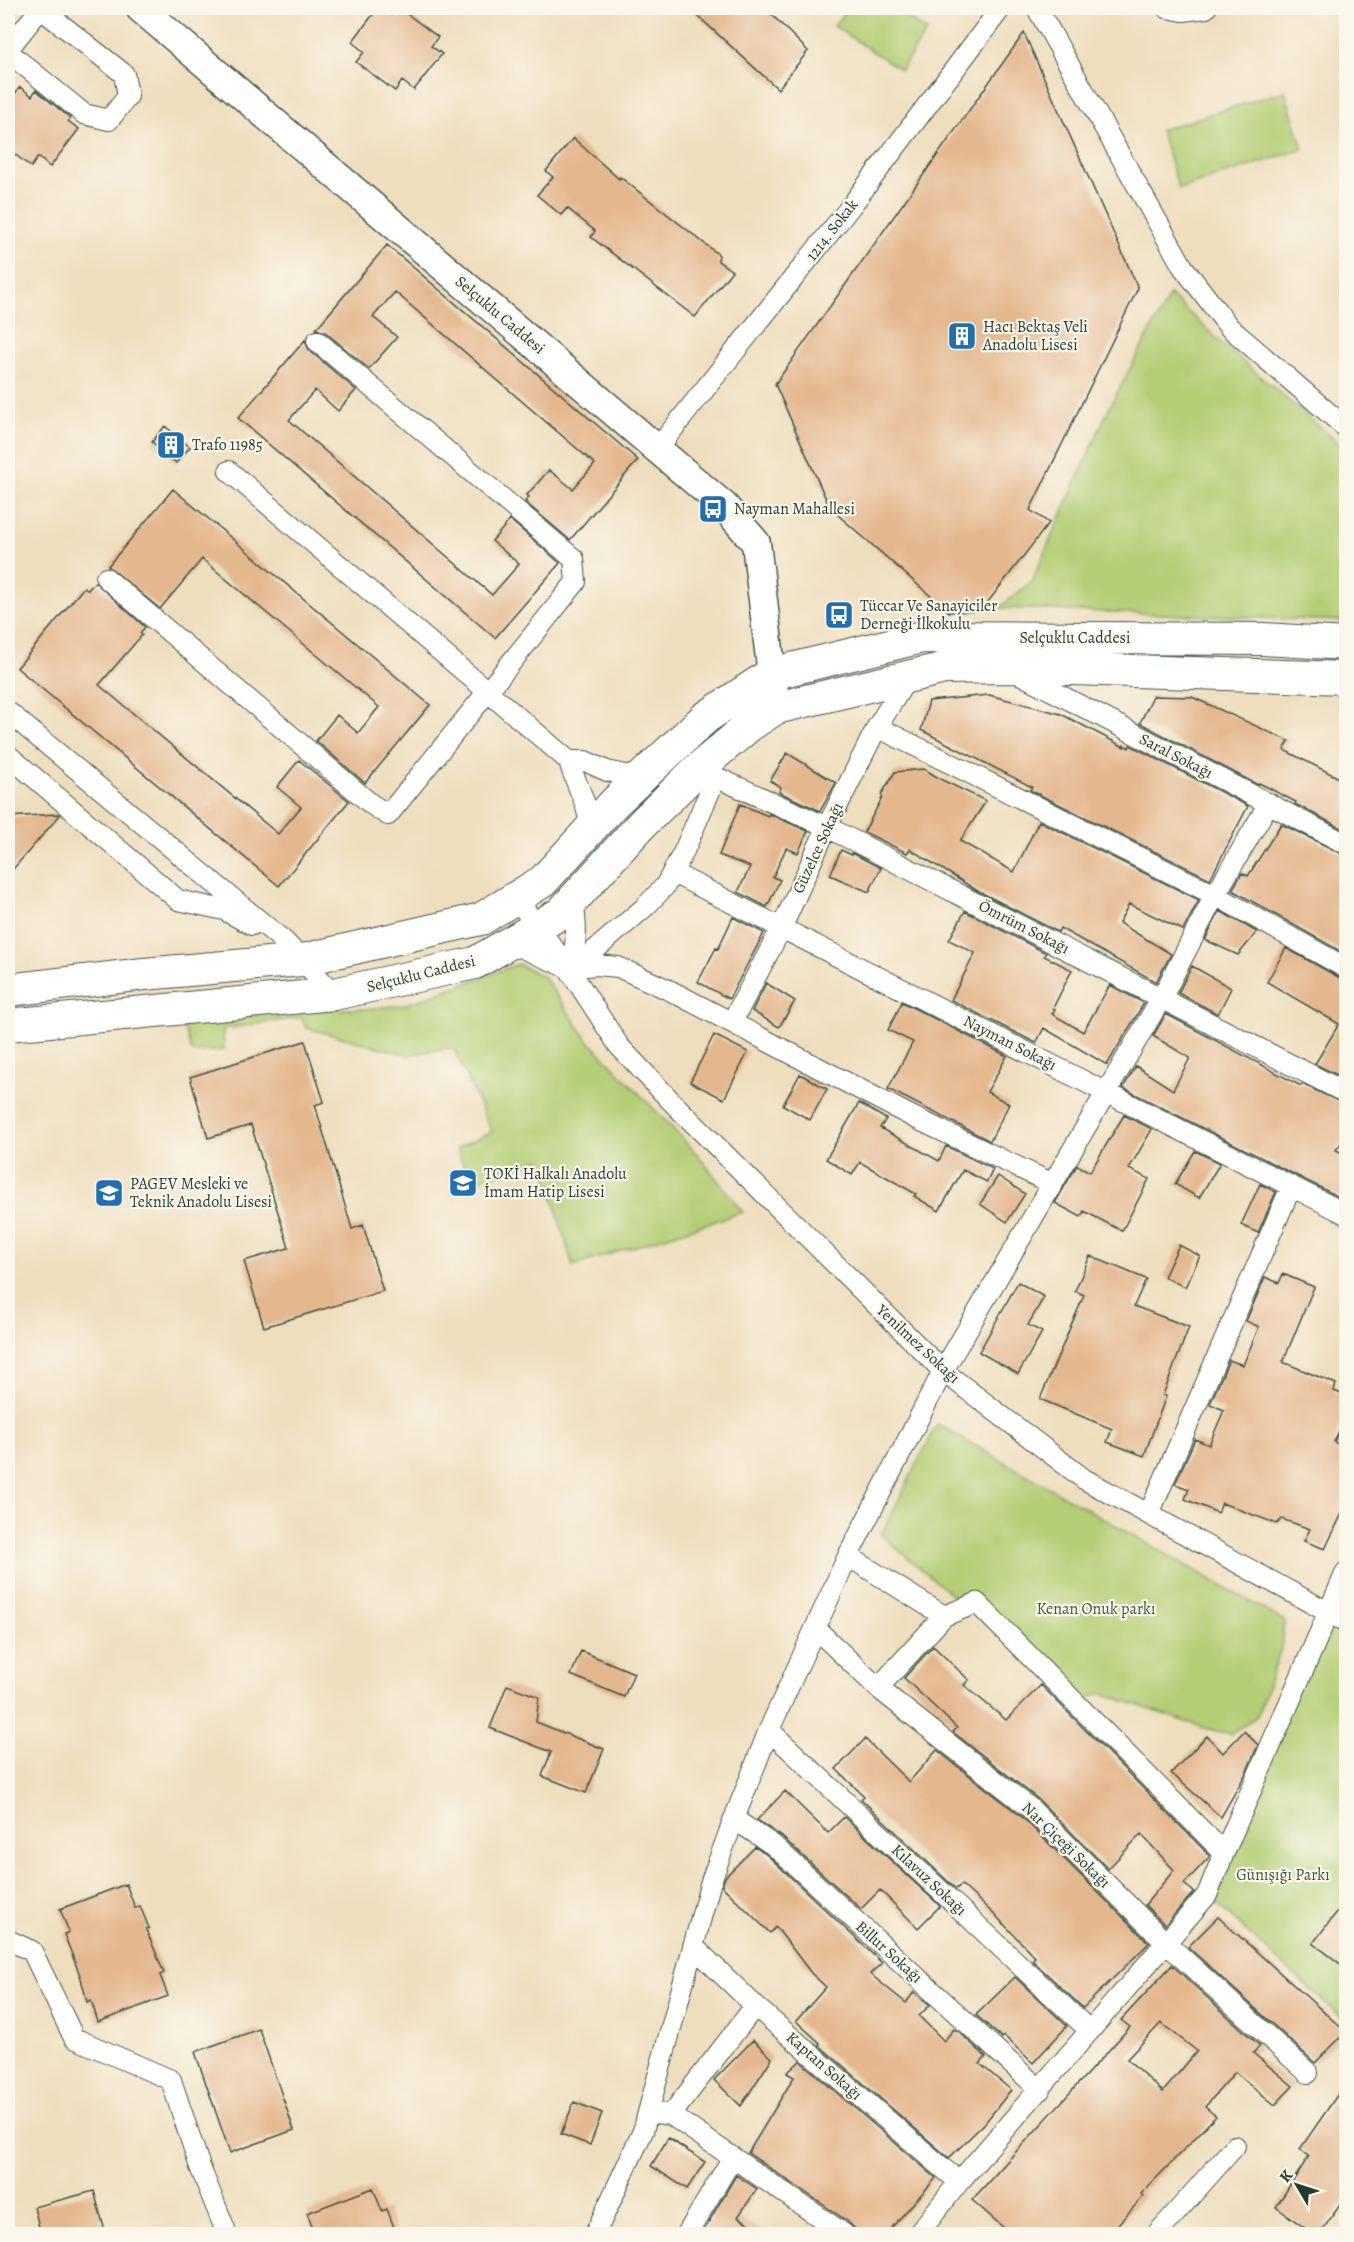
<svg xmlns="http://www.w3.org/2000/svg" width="1354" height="2242" viewBox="0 0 1354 2242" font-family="Alegreya,serif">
  <rect width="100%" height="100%" fill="#fbf7ec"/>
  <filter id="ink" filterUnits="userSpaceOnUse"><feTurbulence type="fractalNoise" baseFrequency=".0167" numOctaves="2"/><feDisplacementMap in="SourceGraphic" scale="12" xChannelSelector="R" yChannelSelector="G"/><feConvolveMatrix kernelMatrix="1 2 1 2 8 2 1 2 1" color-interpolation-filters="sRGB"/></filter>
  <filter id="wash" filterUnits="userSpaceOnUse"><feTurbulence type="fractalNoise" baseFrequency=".008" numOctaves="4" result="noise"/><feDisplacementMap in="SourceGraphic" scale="24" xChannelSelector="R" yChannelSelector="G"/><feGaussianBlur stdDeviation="1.35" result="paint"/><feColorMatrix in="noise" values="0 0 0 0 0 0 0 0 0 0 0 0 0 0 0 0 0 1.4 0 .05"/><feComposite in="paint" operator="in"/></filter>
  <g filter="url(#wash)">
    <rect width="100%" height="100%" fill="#eedebd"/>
    <path fill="#b3ce74" stroke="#698654" stroke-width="1.5" d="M847 8H892L927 31 901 70 834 26Z
      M1285 91 1303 149 1179 189 1160 130Z
      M1170 295 1228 349 1346 449V621L999 608 1032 581 1109 408Z
      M518 964 544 977 587 1039 697 1154 743 1212 573 1266 541 1159 470 1183 457 1148 492 1132 453 1047 408 1055 306 1028 302 1017 223 1029 224 1050 192 1052 183 1025 309 1009H365L404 1005Z
      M937 1424 1284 1621 1281 1649 1257 1716 1232 1734 1208 1729 1101 1693 1079 1702 881 1535Z
      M1328 1612 1346 1622V2022L1207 1895Z"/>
    <g id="blocks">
      <path fill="#e4b88f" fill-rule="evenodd" d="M378 8 391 15 397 8H399L438 37 431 46 442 54 414 90 402 81 395 91 356 62 364 52 352 42Z
        M689 8H765L808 51 778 89Z
        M1024 33 1138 288 1030 510 1049 523 981 611 949 612 830 508 775 384Z
        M20 87 32 96 36 90 70 118 68 121 79 129 50 167 38 157 31 167 8 149V103Z
        M573 138 619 179 620 177 719 255 718 261 732 271 695 317 591 237 595 231 567 208 561 215 537 195 553 177 546 171Z
        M387 245 638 460 570 540 525 502 529 497 527 495 549 470 573 489 595 464 395 292 373 317 397 337 369 369 325 332 316 329Z
        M305 340 309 350 356 390 338 411 315 390 289 420 492 595 519 564 492 541 510 520 560 563 495 638 238 418Z
        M165 426 190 447 176 463 152 442Z
        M173 489 430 705 365 783 316 741 337 715 358 733 379 707 202 559 160 609 108 566Z
        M95 582 145 627 140 633 142 635 99 685 278 834 301 807 277 787 299 760 349 801 279 886 17 668 84 587 88 590Z
        M989 695 1061 714 1124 747V745L1129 748 1130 745 1248 806 1210 879 1030 790 1032 787 921 730 929 701Z
        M1153 696 1192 697 1289 741 1284 750 1347 782V831L1295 804 1296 802 1265 786 1259 783 1258 785 1140 723Z
        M787 753 836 783 820 811 779 792 781 787 770 781Z
        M924 769 942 780 986 801 960 841 1014 872 1039 821 1199 900 1183 930 1129 904 1119 923 1171 954 1156 982 1060 928 1058 932 976 890 910 849 907 853 864 832 883 796 881 795 895 772Z
        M740 804 768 816 769 814 808 831 798 853 786 848 773 877 780 880 767 907 738 892 750 867 719 855Z
        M58 814 60 815 8 875V817Z
        M1281 824 1347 856V955L1232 890 1242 873 1248 876Z
        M841 850 852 855V853L881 868 869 892 830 875Z
        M965 911 1046 953 1044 956 1072 970 1053 1008 1055 1009 1052 1014 1083 1032 1110 985 1144 1003 1107 1065 1044 1028 1036 1043 951 1000 975 953 949 940Z
        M1220 911 1257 932 1238 955 1205 940Z
        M733 917 764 933 729 999 698 982 716 948 718 949Z
        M1286 948 1340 978 1347 980V1080L1315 1064 1339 1024 1267 982Z
        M1192 966 1231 988 1218 1014 1178 993Z
        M766 983 795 1001 779 1027 752 1011Z
        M902 1002 1007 1056 987 1092 1009 1104 990 1141 888 1089 913 1042 888 1030Z
        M1166 1014 1301 1086 1302 1084 1347 1105V1135L1336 1150 1347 1155V1201L1123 1088 1136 1066 1173 1090 1190 1058 1153 1036Z
        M714 1035 748 1052 724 1099 690 1082Z
        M305 1041 324 1102 315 1105 352 1229 363 1225 383 1291 264 1327 244 1261 289 1248 251 1125 208 1138 190 1077Z
        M800 1074 827 1089 810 1120 783 1105Z
        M859 1103 886 1119 880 1128 939 1161 946 1146 993 1169 987 1182 963 1170 939 1211 914 1196 916 1194 860 1162 852 1175 826 1159Z
        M1124 1115 1152 1129 1129 1169 1149 1179 1122 1231 1084 1211 1081 1217 1055 1203 1077 1165 1090 1172Z
        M1195 1151 1220 1163 1199 1198 1175 1184Z
        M998 1176 1025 1194 1007 1222 980 1204Z
        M1260 1184 1276 1192 1258 1233 1241 1225Z
        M1179 1245 1200 1256 1185 1287 1164 1277Z
        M1090 1256 1146 1279 1134 1306 1189 1327 1163 1395 1166 1396 1144 1456 1107 1442 1112 1429 1040 1399 1084 1295 1075 1291Z
        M1283 1274 1314 1287 1283 1362 1336 1384 1334 1391 1347 1396V1413L1334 1442 1347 1448V1503L1325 1549 1304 1541 1310 1529 1282 1519 1277 1524 1222 1503 1218 1513 1185 1499 1189 1489 1175 1484 1195 1439 1209 1445 1224 1410 1210 1404 1229 1360 1243 1365 1259 1327 1246 1321 1265 1277 1279 1283Z
        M1018 1282 1044 1297 1028 1325 1042 1332 1018 1374 979 1352Z
        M933 1646 969 1680 964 1685 1006 1720 1041 1685 1210 1856 1184 1884 1194 1892 1165 1925 1145 1905 1174 1870 1141 1834 1108 1869 1038 1799 953 1732 957 1728 904 1678Z
        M581 1651 634 1673 624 1697 571 1675Z
        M507 1685 539 1697 536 1722 604 1749 586 1793 542 1776 551 1752 490 1728Z
        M1244 1731 1258 1745 1246 1773 1221 1817 1171 1773 1207 1736 1223 1753Z
        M865 1739 909 1782 937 1750 1022 1817 1149 1943 1083 2008 1032 1960 1035 1957 997 1917 963 1886 961 1885 956 1889 861 1799 864 1796 836 1769Z
        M785 1791 828 1833 844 1817 940 1906 918 1928 880 1890 861 1909 781 1836 757 1820Z
        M755 1847 766 1854 882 1963 870 1974 906 2003 914 1992 930 2005 919 2016 944 2041 954 2029 958 2031 986 2057 980 2064 1011 2090 984 2124 949 2158 819 2045 820 2043 796 2021 826 1987 811 1973 776 1927 770 1933 722 1886 725 1877Z
        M126 1884 135 1908 140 1906 149 1928 146 1929 164 1973 160 1975 168 1996 98 2022 91 2000 87 2002 81 1978 64 1934 69 1932 60 1909Z
        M1347 1899V1969L1313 1943Z
        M1218 1917 1346 2032 1315 2063 1188 1947Z
        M1172 1965 1260 2046 1253 2053 1293 2086 1275 2105 1235 2072 1205 2107 1216 2116 1141 2194 1144 2196 1108 2235H1012L972 2200 1130 2027 1121 2020ZM1161 2023 1197 2051 1163 2092 1127 2059Z
        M1015 1977 1067 2026 1033 2063 1004 2036 1002 2038 976 2015Z
        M259 2029 294 2130 230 2153 195 2052Z
        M753 2040 772 2058 741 2106 714 2080Z
        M800 2061 936 2178 885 2235H861L847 2221 748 2153 794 2077 787 2073Z
        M1347 2081V2195L1319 2235H1315L1276 2207 1309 2156 1300 2149Z
        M574 2102 602 2113 590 2145 561 2134Z
        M668 2138 705 2162 687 2189 651 2166Z
        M736 2175 757 2189 738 2217 768 2235H701Z
        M373 2188 382 2211 387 2209 397 2235H315L307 2213Z
        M94 2191 106 2235H41L34 2207Z"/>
    </g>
  </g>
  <g filter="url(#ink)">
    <use href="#blocks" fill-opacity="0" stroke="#3e5549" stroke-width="1.5"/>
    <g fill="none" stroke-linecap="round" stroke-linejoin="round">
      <g stroke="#3e5549" stroke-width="22">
        <path id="street" d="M1037 8 1183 267 1229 327 1346 428
          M1167 8 1183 11 1206 8
          M8 49 41 8
          M8 52 84 114 109 120 128 96 124 74 40 8
          M657 449 851 206 1001 8
          M229 471 569 761C575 784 589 804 590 829
          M106 578 371 804 388 815 576 582 574 559 317 341
          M1014 671 1346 844
          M8 712 285 942 334 994
          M877 727 1215 895 1346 968
          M8 755 178 900 224 910 252 925
          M569 761H585L607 771 640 778
          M698 769 827 827 1346 1093
          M673 873 1346 1214
          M516 898 569 969 619 1046 672 1102 943 1371 1084 1479 1346 1622
          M504 949 520 947 564 966
          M575 967 597 965 618 967 671 991 913 1117 1053 1184
          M574 968 645 907 665 886 684 851 716 777
          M569 969C578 943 577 927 573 900
          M732 1022 782 927 827 827 877 727 908 677
          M1149 1514 1291 1187
          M848 1556 944 1616
          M815 1628 878 1688 1030 1808 1166 1943 1308 2073
          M878 1688 944 1616 977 1603 1224 1853
          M769 1730 1089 2030
          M734 1819 773 1845 1040 2090
          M8 1940 32 1951 74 2038 171 2080 200 2167 225 2229 222 2234
          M693 1946 755 2006 959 2182
          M648 2112 671 2115 844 2234
          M671 2115 755 2006
          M595 2234 643 2131 711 1881 734 1819 769 1730 848 1556 943 1371 1162 997 1215 895 1269 803
          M687 2234 733 2157
          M918 2234 959 2182 1207 1895 1224 1853 1346 1572
          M1157 2234 1235 2146"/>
      </g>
      <g stroke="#3e5549" stroke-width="31">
        <path id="secondary" d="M140 8 724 506 756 543 776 708"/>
      </g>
      <g stroke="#3e5549" stroke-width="34">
        <path id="primary" d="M8 990 144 974 302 960 481 919 543 881 615 802 705 718 771 674 922 637 1263 639 1346 644
          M8 1025 334 994 475 963 561 913 642 824 698 769 750 725 776 708 945 668 1006 667 1346 678"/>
      </g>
      <use href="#street" stroke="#fff" stroke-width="20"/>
      <use href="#secondary" stroke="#fff" stroke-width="28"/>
      <use href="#primary" stroke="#fff" stroke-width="32"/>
    </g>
  </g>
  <defs>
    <g id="building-square" transform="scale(1.5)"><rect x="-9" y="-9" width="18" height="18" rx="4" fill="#1f6fb2" stroke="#fbf7ec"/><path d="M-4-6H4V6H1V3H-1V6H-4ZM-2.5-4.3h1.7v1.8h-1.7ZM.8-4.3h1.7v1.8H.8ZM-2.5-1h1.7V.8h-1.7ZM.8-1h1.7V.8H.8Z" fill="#fff"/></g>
    <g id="bus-square" transform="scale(1.5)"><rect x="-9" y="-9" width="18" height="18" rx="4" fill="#1f6fb2" stroke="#fbf7ec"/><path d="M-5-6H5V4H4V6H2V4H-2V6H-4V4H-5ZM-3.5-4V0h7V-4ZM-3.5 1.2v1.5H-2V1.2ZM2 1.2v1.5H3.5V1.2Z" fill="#fff"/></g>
    <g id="school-square" transform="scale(1.5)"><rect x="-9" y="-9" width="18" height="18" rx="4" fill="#1f6fb2" stroke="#fbf7ec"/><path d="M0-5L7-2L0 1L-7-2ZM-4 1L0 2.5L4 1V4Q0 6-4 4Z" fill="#fff"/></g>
  </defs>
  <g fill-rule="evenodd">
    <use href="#building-square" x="962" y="336"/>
    <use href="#building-square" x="171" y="445"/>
    <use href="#bus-square" x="713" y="509"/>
    <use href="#bus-square" x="839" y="615"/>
    <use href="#school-square" x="463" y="1183"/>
    <use href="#school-square" x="109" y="1193"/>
  </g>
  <g text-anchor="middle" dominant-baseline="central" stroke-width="4.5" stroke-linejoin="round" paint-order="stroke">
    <g font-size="16" fill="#1f3d34" stroke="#fbf7ec">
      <text transform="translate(832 230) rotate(-52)">1214. Sokak</text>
      <text transform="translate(500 315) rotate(40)">Selçuklu Caddesi</text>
      <text x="1075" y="638">Selçuklu Caddesi</text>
      <text transform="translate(1176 756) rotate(27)">Saral Sokağı</text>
      <text transform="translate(818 848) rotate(-65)">Güzelce Sokağı</text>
      <text transform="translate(1024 927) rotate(27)">Ömrüm Sokağı</text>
      <text transform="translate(421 974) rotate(-14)">Selçuklu Caddesi</text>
      <text transform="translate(1010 1043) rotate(27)">Nayman Sokağı</text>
      <text transform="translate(918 1344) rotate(43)">Yenilmez Sokağı</text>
      <text transform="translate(1066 1845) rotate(44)">Nar Çiçeği Sokağı</text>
      <text transform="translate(929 1880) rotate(43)">Kılavuz Sokağı</text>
      <text transform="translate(889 1952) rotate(42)">Billur Sokağı</text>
      <text transform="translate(824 2066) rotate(41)">Kaptan Sokağı</text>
    </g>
    <g font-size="16" fill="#1f3d34" stroke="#fbf7ec" text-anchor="start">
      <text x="983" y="327">Hacı Bektaş Veli<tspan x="983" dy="18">Anadolu Lisesi</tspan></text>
      <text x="192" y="445">Trafo 11985</text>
      <text x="734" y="509">Nayman Mahallesi</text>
      <text x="860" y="606">Tüccar Ve Sanayiciler<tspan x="860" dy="18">Derneği İlkokulu</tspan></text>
      <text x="484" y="1174">TOKİ Halkalı Anadolu<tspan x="484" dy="18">İmam Hatip Lisesi</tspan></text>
      <text x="130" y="1184">PAGEV Mesleki ve<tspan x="130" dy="18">Teknik Anadolu Lisesi</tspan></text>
    </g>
    <g font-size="16" fill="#3d5a41" stroke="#fbf7ec">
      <text x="1096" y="1609">Kenan Onuk parkı</text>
      <text x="1283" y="1875">Günışığı Parkı</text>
    </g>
  </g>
  <rect width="1354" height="2242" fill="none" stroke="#fbf7ec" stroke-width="30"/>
  <g transform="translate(1297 2185) rotate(309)" stroke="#fbf7ec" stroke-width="4.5" paint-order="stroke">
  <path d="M0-4.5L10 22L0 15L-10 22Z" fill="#1f3d34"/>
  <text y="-9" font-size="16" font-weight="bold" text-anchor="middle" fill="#1f3d34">K</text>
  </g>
</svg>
